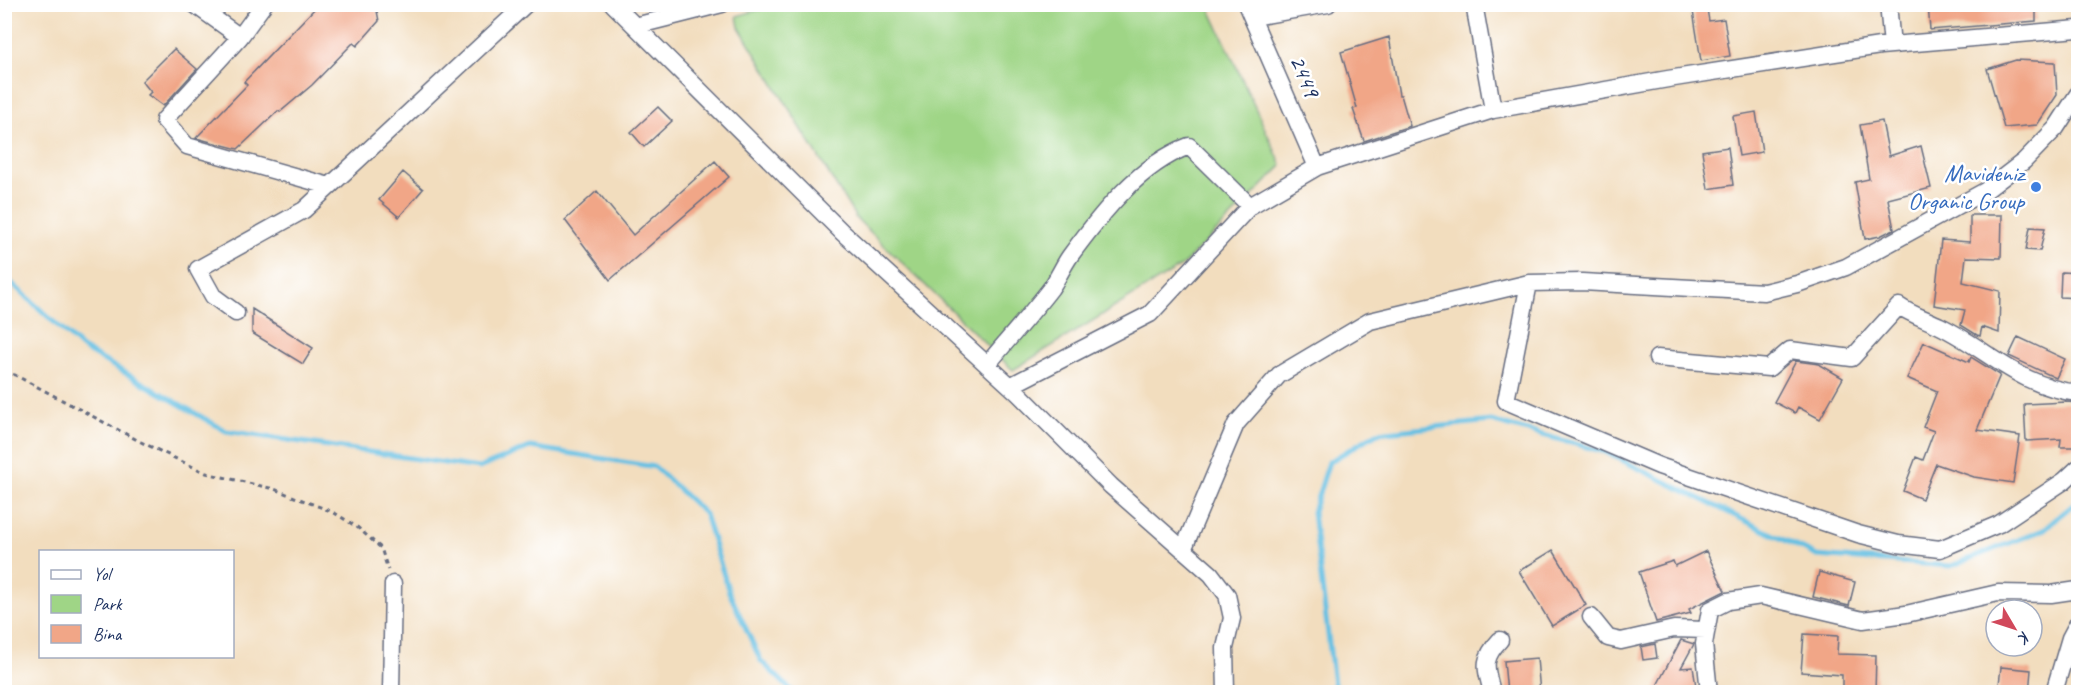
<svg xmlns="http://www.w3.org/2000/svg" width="2083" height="697" viewBox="0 0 2083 697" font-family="Caveat,sans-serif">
  <rect width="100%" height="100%" fill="#fff"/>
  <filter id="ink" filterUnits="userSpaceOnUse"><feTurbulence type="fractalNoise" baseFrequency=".0167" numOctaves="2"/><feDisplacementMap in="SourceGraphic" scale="12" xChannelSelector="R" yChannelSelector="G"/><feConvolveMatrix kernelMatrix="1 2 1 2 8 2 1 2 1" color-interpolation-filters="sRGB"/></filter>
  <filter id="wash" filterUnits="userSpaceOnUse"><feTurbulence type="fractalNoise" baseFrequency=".008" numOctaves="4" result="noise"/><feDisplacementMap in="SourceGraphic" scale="24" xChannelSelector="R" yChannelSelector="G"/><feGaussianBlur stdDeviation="1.35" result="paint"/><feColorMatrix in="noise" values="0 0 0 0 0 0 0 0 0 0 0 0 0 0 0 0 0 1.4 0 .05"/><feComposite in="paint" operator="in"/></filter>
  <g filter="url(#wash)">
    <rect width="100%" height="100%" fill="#f2ddbe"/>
    <path fill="#9fd586" stroke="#5d8272" stroke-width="1.5" d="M778 4 1208 5 1282 166 1183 265 1013 370 856 218 739 27 737 16Z"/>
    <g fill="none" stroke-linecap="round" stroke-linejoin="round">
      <path stroke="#65c0e3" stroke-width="5" d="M4 276 82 348 226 431 479 468 530 447 655 467 705 514 729 592 761 661 793 692
        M1335 692 1313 512 1329 462 1377 433 1491 421 1605 452 1817 556 1951 566 2043 530 2078 501"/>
    </g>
    <g id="blocks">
      <path fill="#f1a687" d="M319 4H369L377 11 379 21 357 46 353 43 312 85 280 112 278 111 238 149 196 138 247 85 244 82Z
        M1928 4H2036V21L1930 30Z
        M1707 9 1709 21 1724 19 1730 56 1701 61 1693 11Z
        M1389 37 1399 95H1401L1410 126 1364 141 1353 109 1357 108 1341 52Z
        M174 49 197 69 163 106 148 95 151 92 142 81Z
        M2016 60 2055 62 2057 95 2037 125 2004 128 1987 69Z
        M658 107 672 121 644 147 631 132Z
        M1756 112 1762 152 1739 156 1733 116Z
        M1882 121 1889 156 1921 146 1931 188 1888 199 1894 229 1880 236 1865 239 1855 182 1869 179 1860 125Z
        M1728 147 1733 185 1708 189 1702 151Z
        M715 161 729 177 610 280 565 220 597 191 633 235Z
        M403 172 423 189 399 217 379 200Z
        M1970 215H2002L2001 258 1966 257 1963 282 2000 291 1999 333 1982 327 1980 336 1977 335 1961 325 1965 310 1934 305 1941 240 1970 242Z
        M2030 227 2045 228 2040 251 2026 250Z
        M2061 272 2079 273V298L2060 297Z
        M252 309 313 348 303 364 252 333Z
        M2018 337 2065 359 2056 378 2009 356Z
        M1924 342 1969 362 1971 357 2000 375 1977 430 2020 436 2013 483 1974 477 1936 464 1922 499 1903 491 1916 457 1923 460 1934 431 1923 427 1937 391 1907 378Z
        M1796 361 1819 364 1843 378 1820 419 1798 407 1795 413 1774 402Z
        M2066 402 2079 403V447H2060L2061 439 2026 441 2024 404Z
        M1553 550 1586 605 1552 626 1519 571Z
        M1706 551 1725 591 1689 609 1691 613 1656 622 1639 572 1673 561 1675 566Z
        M1819 572 1855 582 1849 606 1813 597Z
        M1804 634 1838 636 1837 654 1876 655 1875 693H1842V675L1801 672Z
        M1681 640 1694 644 1681 668 1693 667 1697 693H1653Z
        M1655 644 1657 658 1643 660 1641 647Z
        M1537 658 1540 693H1507L1504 661Z
        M2001 667 2031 670 2029 693H1998Z"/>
    </g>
  </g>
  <g filter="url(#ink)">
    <use href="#blocks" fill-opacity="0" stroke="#666c80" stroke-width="1.5"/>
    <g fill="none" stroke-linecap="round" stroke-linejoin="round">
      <g stroke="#666c80" stroke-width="19">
        <path id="street" d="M194 4 240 37
          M264 4 240 37 164 120 187 146 329 186
          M613 4 843 233 1018 393 1111 486 1211 574 1227 595 1232 618 1225 648 1226 692
          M1246 4 1317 167
          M1474 4 1493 110
          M1888 4 1892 45
          M1253 17 1328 4
          M635 26 722 4
          M1529 283 1506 401 1659 466 1858 534 1898 544 1940 549 1999 524 2064 481 2078 468
          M236 313 213 296 198 269 304 210 526 4
          M1657 358 1769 368 1790 350 1852 358 1899 306C1912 315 1926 319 1940 326 1989 350 2020 387 2078 393
          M987 365C1008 339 1031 314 1051 288 1058 278 1063 266 1070 256 1100 215 1140 164 1189 146L1250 206
          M1010 386 1150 314 1250 206 1317 167 1493 110 1668 79 1880 46 2078 29
          M1183 550 1236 424 1279 375 1370 321 1529 283 1582 282 1764 292 1797 284 1846 267 1985 191 2024 161 2056 128 2078 94
          M1591 617 1608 638 1621 641 1674 629 1706 630
          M391 692 393 584
          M1492 692C1486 668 1481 660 1500 640
          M1709 692 1704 644 1710 610 1728 601 1761 596 1863 620 1906 614 1998 593 2051 594 2078 590
          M2054 692 2070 638 2078 623"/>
      </g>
      <path stroke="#666c80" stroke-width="3" stroke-dasharray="4.5 4.5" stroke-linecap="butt" d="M4 373 15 375 141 442 206 473 274 489 333 512 357 527 381 548 388 570"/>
      <use href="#street" stroke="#fff" stroke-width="16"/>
    </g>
  </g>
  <circle fill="#3f7fe0" stroke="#fff" stroke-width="2" cx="2036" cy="187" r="6"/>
  <g text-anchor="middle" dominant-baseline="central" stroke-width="5" stroke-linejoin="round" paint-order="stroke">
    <g font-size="24" fill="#1b2f5e" stroke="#fff">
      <text transform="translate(1305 76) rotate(67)">2449</text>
    </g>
    <g font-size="24" fill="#366cbe" stroke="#fff" text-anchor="end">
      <text x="2024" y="173">Mavideniz<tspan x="2024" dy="28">Organic Group</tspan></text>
    </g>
  </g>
  <rect width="2083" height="697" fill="none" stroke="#fff" stroke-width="24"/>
  <rect x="39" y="550" width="195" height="108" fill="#ffffff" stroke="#a4acbf" stroke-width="1.5"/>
  <rect x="51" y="570" width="30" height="9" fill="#ffffff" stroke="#a4acbf" stroke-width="1.5"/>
  <text x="93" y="580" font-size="18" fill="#1b2f5e">Yol</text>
  <rect x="51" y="595" width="30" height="18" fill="#9fd586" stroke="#a4acbf" stroke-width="1.5"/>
  <text x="93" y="610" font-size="18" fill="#1b2f5e">Park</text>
  <rect x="51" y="625" width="30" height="18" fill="#f1a687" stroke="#a4acbf" stroke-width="1.5"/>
  <text x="93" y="640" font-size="18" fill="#1b2f5e">Bina</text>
  <g transform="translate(2014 628) rotate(129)"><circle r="28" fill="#ffffff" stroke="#a4acbf" stroke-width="1.5"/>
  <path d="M0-4.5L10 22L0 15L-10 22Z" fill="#d1495b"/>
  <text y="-9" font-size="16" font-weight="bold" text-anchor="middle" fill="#1b2f5e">K</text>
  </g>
</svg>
